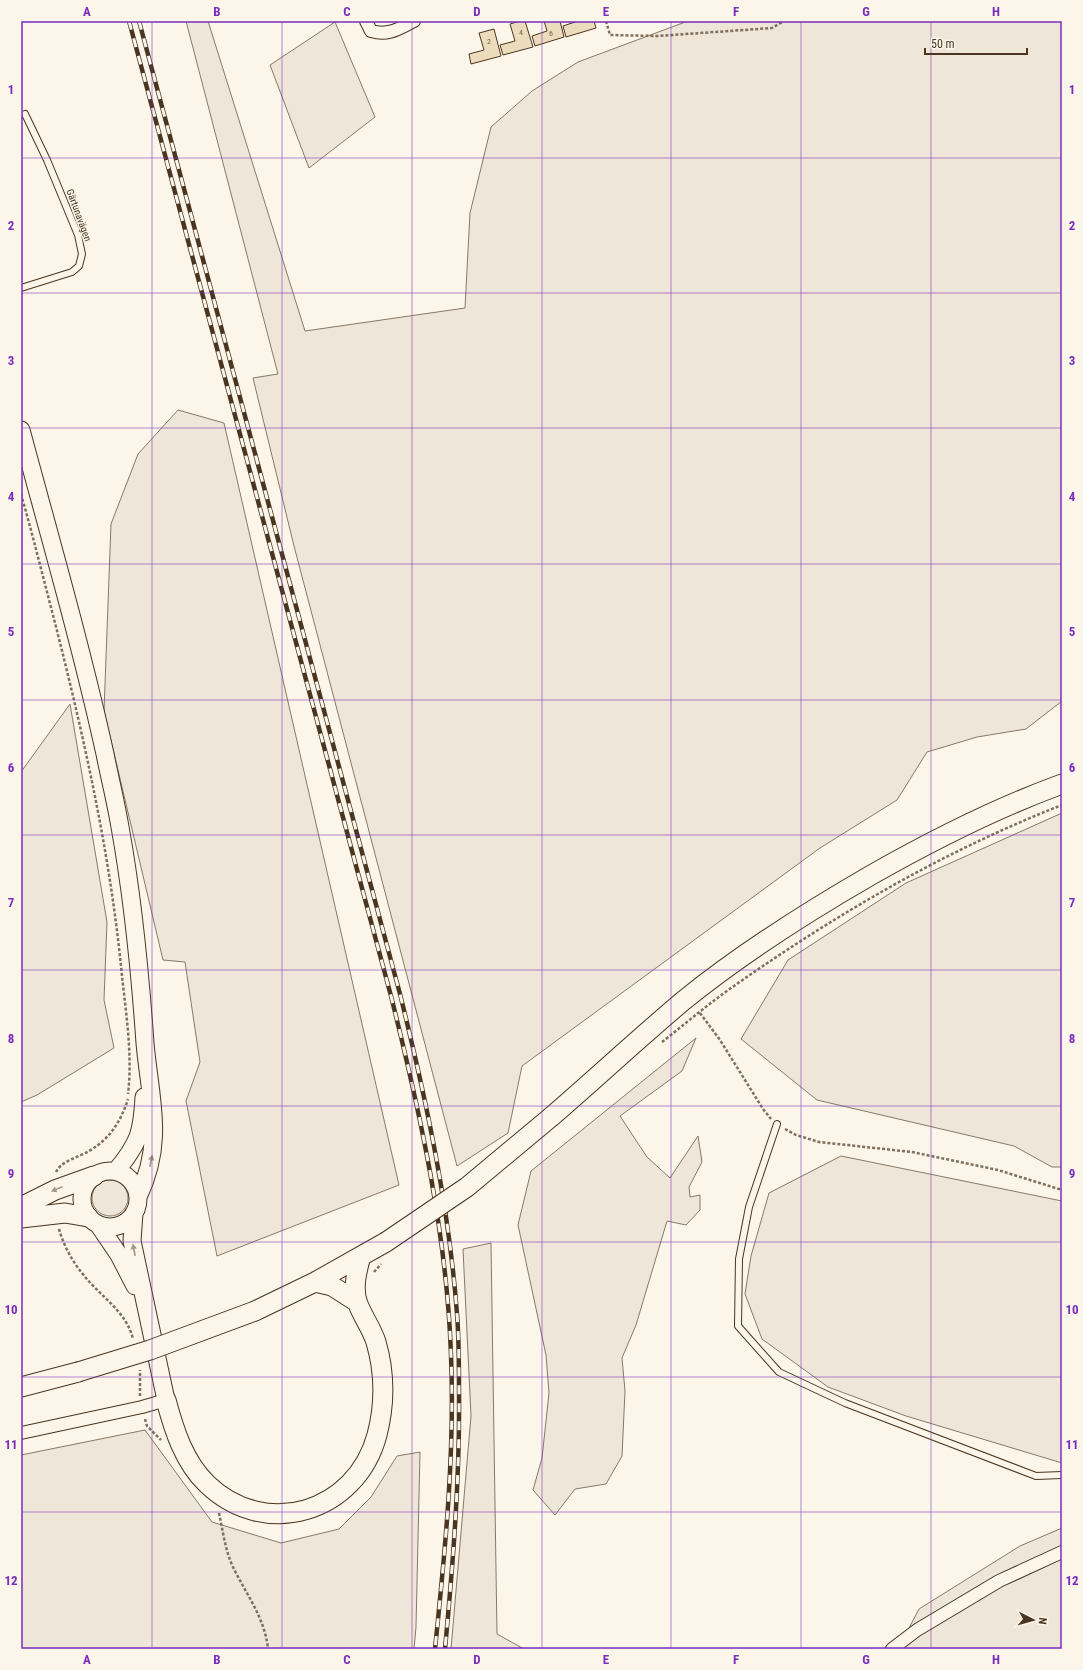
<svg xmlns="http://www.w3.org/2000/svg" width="1083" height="1670" viewBox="0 0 1083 1670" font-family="'Roboto Condensed',sans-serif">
  <rect width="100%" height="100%" fill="#fbf6e9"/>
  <path fill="#ede6d9" stroke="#887966" d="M186 21H208L305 331 465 308 470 213 491 127 532 91 578 62 688 21H1062V701L1026 729 977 737 927 752 897 800 820 848 522 1066 508 1133 457 1166 294 546 253 378 278 374Z
    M335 22 375 117 309 168 270 65Z
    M178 410 224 423 399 1185 217 1256 186 1101 200 1062 185 962 163 960 104 711 111 524 138 454Z
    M70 704 107 922 104 1000 114 1048 37 1095 21 1102V772Z
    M1062 813V1167H1052L1014 1146 817 1100 741 1039 788 960 906 883Z
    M696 1038 682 1071 620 1116 647 1157 670 1178 698 1136 702 1162 689 1187 690 1197 700 1195V1210L686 1225 667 1221 636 1325 622 1358 625 1391 622 1456 606 1484 575 1489 555 1515 533 1490 542 1458 549 1393 546 1355 518 1225 531 1171Z
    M841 1156 1062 1201V1463L906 1416 828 1387 762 1339 745 1294 751 1256 769 1193Z
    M92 1198a18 18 0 1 1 36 0a18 18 0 1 1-36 0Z
    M491 1243 497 1634 524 1649H451L471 1416 463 1249Z
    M145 1430 212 1522 281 1543 339 1529 371 1497 397 1456 420 1452 416 1627 414 1649H21V1455Z
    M1062 1528V1649H898L919 1609 1020 1546Z"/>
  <path fill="#ecdcbc" stroke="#4a3520" d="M520 21H525L533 47 503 55 500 45 515 41 510 24Z
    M544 21H560L564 37 535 46 532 36 547 31Z
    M578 21H594L596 28 566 37 563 26Z
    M494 29 501 56 471 64 469 54 484 50 479 33Z"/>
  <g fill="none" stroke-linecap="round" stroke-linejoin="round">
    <g stroke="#4a3520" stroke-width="8">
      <path id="lane" d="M21 288 72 272 79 266 82 254 78 235 47 160 25 114
        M777 1124 749 1207 739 1259 738 1326 779 1372 845 1403 1036 1476 1062 1475"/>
    </g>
    <g stroke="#4a3520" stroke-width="14">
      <path id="street" d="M366 21 371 31C389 36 398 29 414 21
        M21 1433 142 1407 166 1400
        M892 1649 917 1630 999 1581 1062 1552"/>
    </g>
    <g stroke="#4a3520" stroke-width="19">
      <path id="secondary" d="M21 430C50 538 81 645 105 754 110 779 116 803 120 827 133 899 140 971 145 1043 150 1100 165 1141 138 1197
        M116 1171C139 1143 142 1133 144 1097
        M82 1199a28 28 0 1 1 56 0a28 28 0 1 1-56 0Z
        M134 1213 132 1241 166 1400
        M98 1224 119 1255 135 1286"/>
    </g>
    <g stroke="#4a3520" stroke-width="21">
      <path id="primary" d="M551 1117C595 1079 638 1039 683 1001 742 953 807 912 873 874 933 840 996 808 1062 784
        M21 1207 55 1190 94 1176
        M21 1218 65 1213 88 1217
        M315 1282 332 1286 357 1302
        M255 1311 315 1282 386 1242
        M21 1387 78 1372
        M166 1400C174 1430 184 1462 207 1484 265 1540 356 1513 377 1435 385 1404 385 1373 376 1342 372 1329 363 1317 358 1304 352 1289 357 1270 361 1256"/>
    </g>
    <path stroke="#7f6f5c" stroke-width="2.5" stroke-dasharray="3 2" stroke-linecap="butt" d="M606 21 610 35 658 36 772 28 784 21
      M21 494C33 536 43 577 54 619 83 733 109 848 121 966 125 1008 133 1052 128 1094
      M700 1013 720 1040 763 1109 771 1119
      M662 1042C685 1024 707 1005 731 988 835 915 944 851 1062 805
      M785 1129 796 1135 819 1142 912 1152 998 1170 1062 1190
      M56 1172C61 1161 79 1157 89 1151 110 1139 121 1121 128 1099
      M59 1229C63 1244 72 1261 82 1273 99 1296 126 1310 133 1339
      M374 1272 381 1264
      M140 1396V1370
      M145 1419 147 1426 161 1440
      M219 1513C223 1531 225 1550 233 1567 246 1594 265 1618 268 1649"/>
    <use href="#lane" stroke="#fbf6e9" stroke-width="6"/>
    <use href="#street" stroke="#fbf6e9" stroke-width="12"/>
    <use href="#secondary" stroke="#fbf6e9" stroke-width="17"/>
    <use href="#primary" stroke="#fbf6e9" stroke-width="19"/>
    <g stroke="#4a3520" stroke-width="4.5">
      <path id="rail" d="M129 21 391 996C420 1112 447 1235 451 1355 455 1453 445 1552 435 1649
        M139 21 400 994C426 1099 449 1206 457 1314 459 1339 459 1365 459 1390 460 1477 453 1563 445 1649"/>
    </g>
    <use href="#rail" stroke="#fbf6e9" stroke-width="3" stroke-dasharray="9" stroke-linecap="butt"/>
    <g stroke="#4a3520" stroke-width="21" stroke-linecap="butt">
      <path id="primary-bridge" d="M386 1242 467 1187 551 1117
        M78 1372 150 1350 255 1311"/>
    </g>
    <use href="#primary-bridge" stroke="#fbf6e9" stroke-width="19"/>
  </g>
  <defs><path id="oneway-solid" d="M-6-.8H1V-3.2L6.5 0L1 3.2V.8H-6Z"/></defs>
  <g fill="#a29684">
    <use href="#oneway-solid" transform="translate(151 1161) rotate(-79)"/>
    <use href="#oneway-solid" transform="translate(57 1189) rotate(158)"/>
    <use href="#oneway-solid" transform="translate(134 1250) rotate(-101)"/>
  </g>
  <path fill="none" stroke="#7b2cbf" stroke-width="1" stroke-opacity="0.55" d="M152 21V1649M282 21V1649M412 21V1649M542 21V1649M671 21V1649M801 21V1649M931 21V1649M21 158H1062M21 293H1062M21 428H1062M21 564H1062M21 700H1062M21 835H1062M21 970H1062M21 1106H1062M21 1242H1062M21 1377H1062M21 1512H1062"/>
  <g text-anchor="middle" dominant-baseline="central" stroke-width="3" stroke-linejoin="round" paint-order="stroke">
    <g font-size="8" fill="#725f47">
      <text x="521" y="32">4</text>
      <text x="551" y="33">6</text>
      <text x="489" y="41">2</text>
    </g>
    <g font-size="10" fill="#4a3520" stroke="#fbf6e9">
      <text transform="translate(79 215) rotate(70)">Gärtunavägen</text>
    </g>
  </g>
  <rect width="1083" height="1670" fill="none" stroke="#fbf6e9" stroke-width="44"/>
  <g transform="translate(1033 1620) rotate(96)" stroke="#fbf6e9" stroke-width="3" paint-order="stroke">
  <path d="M0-3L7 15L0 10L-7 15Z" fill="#4a3520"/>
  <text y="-6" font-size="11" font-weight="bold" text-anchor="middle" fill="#4a3520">N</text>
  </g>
  <path d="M925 48v6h102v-6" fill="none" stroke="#4a3520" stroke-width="2"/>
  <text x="931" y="48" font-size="12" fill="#4a3520" stroke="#fbf6e9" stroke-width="3" paint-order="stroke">50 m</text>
  <rect x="22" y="22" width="1039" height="1626" fill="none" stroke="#7b2cbf" stroke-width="1.5"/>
  <g font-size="13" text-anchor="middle" font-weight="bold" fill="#7b2cbf">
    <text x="87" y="16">A</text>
    <text x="217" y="16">B</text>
    <text x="347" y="16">C</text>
    <text x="477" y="16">D</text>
    <text x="606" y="16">E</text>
    <text x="736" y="16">F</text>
    <text x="866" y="16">G</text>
    <text x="996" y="16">H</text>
    <text x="11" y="94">1</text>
    <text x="1072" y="94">1</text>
    <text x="11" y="230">2</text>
    <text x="1072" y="230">2</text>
    <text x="11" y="365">3</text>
    <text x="1072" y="365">3</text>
    <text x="11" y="501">4</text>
    <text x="1072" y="501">4</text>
    <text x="11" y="636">5</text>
    <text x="1072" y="636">5</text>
    <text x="11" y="772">6</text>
    <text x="1072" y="772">6</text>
    <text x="11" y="907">7</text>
    <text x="1072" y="907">7</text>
    <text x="11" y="1043">8</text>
    <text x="1072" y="1043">8</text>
    <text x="11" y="1178">9</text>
    <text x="1072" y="1178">9</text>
    <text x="11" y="1314">10</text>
    <text x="1072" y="1314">10</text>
    <text x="11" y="1449">11</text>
    <text x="1072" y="1449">11</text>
    <text x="11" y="1585">12</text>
    <text x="1072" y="1585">12</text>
    <text x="87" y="1664">A</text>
    <text x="217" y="1664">B</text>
    <text x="347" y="1664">C</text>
    <text x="477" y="1664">D</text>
    <text x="606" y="1664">E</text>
    <text x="736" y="1664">F</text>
    <text x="866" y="1664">G</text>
    <text x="996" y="1664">H</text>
  </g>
</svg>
